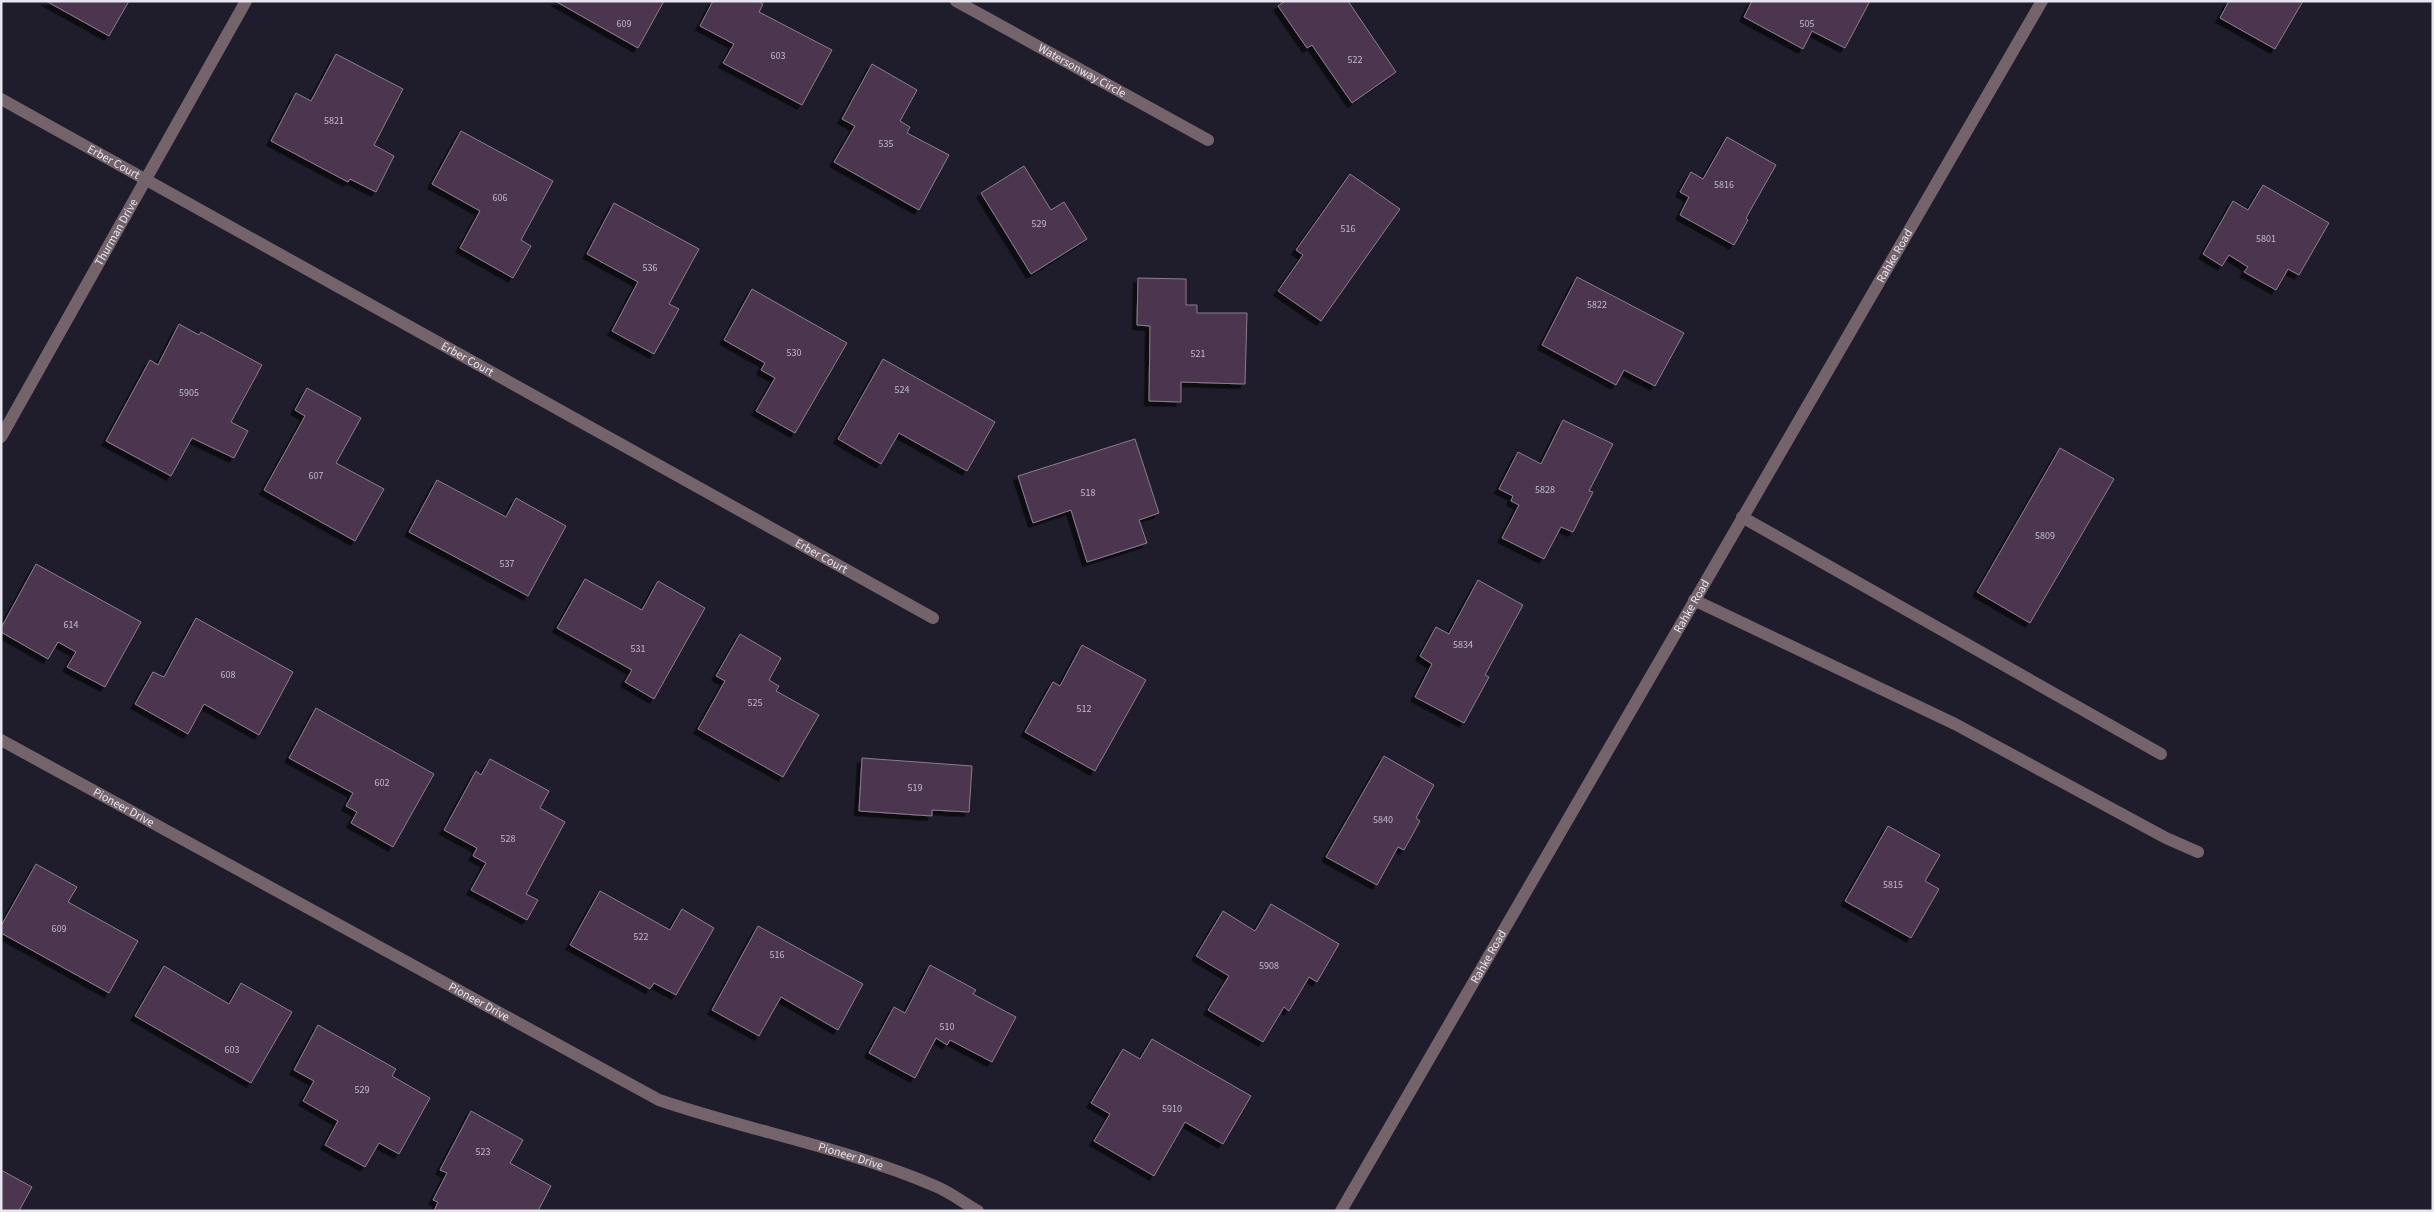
<svg xmlns="http://www.w3.org/2000/svg" width="2434" height="1212" viewBox="0 0 2434 1212" font-family="'Source Sans 3',sans-serif">
  <defs>
    <filter id="shadow"><feDropShadow dx="-4.5" dy="4.5" stdDeviation="0" flood-color="#0009"/></filter>
  </defs>
  <rect width="100%" height="100%" fill="#1f1d2b"/>
  <path fill="#4c3450" stroke="#8b7e8c" filter="url(#shadow)" d="M46 1H129L109 36Z
    M555 1H664L638 48Z
    M713 1H758L763 4 759 12 832 50 802 105 723 63 734 44 700 26Z
    M1285 1H1348L1396 72 1352 103 1312 45 1307 48 1278 6Z
    M1752 1H1870L1845 48 1812 31 1803 49 1744 17Z
    M2229 1H2303L2275 49 2220 18Z
    M336 54 403 89 374 145 394 156 376 192 350 179 348 182 271 141 296 93 311 101Z
    M872 64 917 90 900 121 910 127 907 133 949 155 919 210 834 162 855 126 842 119Z
    M461 131 553 181 521 240 531 246 513 278 460 248 480 211 432 184Z
    M1727 137 1776 165 1746 218 1748 220 1734 245 1680 215 1689 197 1680 192 1691 172 1703 179Z
    M1024 166 1051 210 1064 202 1087 239 1031 274 981 193Z
    M1350 174 1400 209 1321 321 1278 291 1303 255 1296 250Z
    M2263 185 2329 223 2299 275 2288 269 2276 290 2244 272 2248 267 2229 255 2222 266 2203 254 2233 201 2248 210Z
    M614 203 699 249 669 304 679 309 654 354 612 331 638 282 587 254Z
    M1577 277 1684 333 1655 386 1624 370 1616 385 1542 345Z
    M1138 278 1186 279V305H1197V313H1247L1245 384 1181 382V402L1149 401 1150 326 1137 325Z
    M752 289 847 343 795 433 756 411 775 378 761 370 765 363 724 340Z
    M179 324 199 335 201 332 262 365 231 422 248 431 234 458 192 438 171 476 106 441 150 360 158 365Z
    M883 359 995 422 967 471 899 433 881 464 838 439Z
    M307 388 361 418 336 463 384 489 355 541 264 490 305 416 295 410Z
    M1563 420 1613 444 1589 491 1593 492 1573 532 1561 527 1544 559 1502 538 1519 505 1511 501 1513 496 1499 489 1518 452 1541 464Z
    M1135 439 1159 513 1139 520 1147 543 1087 562 1071 510 1033 523 1018 476Z
    M2060 448 2114 479 2030 623 1977 592Z
    M437 480 506 517 516 498 566 526 528 596 409 532Z
    M36 564 141 622 105 687 67 667 76 652 58 642 48 659 1 632V628Z
    M585 579 642 610 658 581 705 608 654 699 625 682 632 670 557 628Z
    M1478 580 1523 605 1485 675 1489 677 1464 723 1415 697 1432 664 1420 656 1436 627 1449 634Z
    M196 618 293 672 259 735 204 704 188 734 135 704 153 672 164 677Z
    M740 634 781 658 769 680 779 686 776 691 819 715 783 777 698 729 725 681 716 676Z
    M1082 645 1146 680 1095 771 1025 732 1053 682 1060 686Z
    M316 708 434 774 393 847 351 823 357 812 346 806 353 793 289 758Z
    M1384 756 1434 785 1416 818 1420 821 1404 850 1398 847 1377 885 1326 857Z
    M862 758 972 766 969 812 932 810V816L859 811Z
    M490 759 549 791 540 808 565 822 526 894 538 900 527 920 471 890 486 863 473 856 477 848 444 830 476 771 481 775Z
    M1888 826 1940 855 1925 881 1939 889 1911 938 1845 901Z
    M36 864 77 887 68 902 138 941 109 993 1 933V926Z
    M600 891 670 930 682 909 714 928 676 995 654 983 650 989 570 945Z
    M1271 904 1339 944 1317 982 1309 977 1289 1011 1284 1007 1263 1042 1208 1010 1229 976 1196 956 1223 911 1255 931Z
    M758 926 863 984 838 1030 781 997 759 1036 712 1010Z
    M930 965 976 990 973 994 1016 1017 992 1062 950 1040 947 1045 936 1038 915 1078 869 1053 894 1007 905 1013Z
    M164 966 229 1004 241 983 292 1012 251 1083 135 1016Z
    M318 1025 396 1069 392 1076 430 1098 399 1154 379 1143 365 1167 325 1145 338 1121 303 1101 314 1081 294 1070Z
    M1152 1039 1251 1096 1223 1144 1185 1122 1154 1176 1094 1141 1110 1114 1091 1103 1123 1049 1140 1059Z
    M471 1111 523 1140 510 1163 551 1186 538 1211H434L438 1202 433 1200 447 1173 440 1170Z
    M1 1170 32 1187 19 1211H1Z"/>
  <g fill="none" stroke-linecap="round" stroke-linejoin="round">
    <path stroke="#75636b" stroke-width="12" d="M1742 517 2161 754
      M1694 600 1955 724 2166 838 2198 852"/>
    <g stroke="#75636b" stroke-width="12">
      <path id="s1" d="M956 1 1208 140"/>
      <path id="s2" d="M1 99 933 618"/>
      <path id="s3" d="M1 437 246 1"/>
      <path id="s4" d="M1 740 659 1100C750 1131 846 1148 935 1186 950 1192 964 1203 978 1211"/>
      <path id="s5" d="M1341 1211 2042 1"/>
    </g>
  </g>
  <g text-anchor="middle" dominant-baseline="central" stroke-width="5" stroke-linejoin="round" paint-order="stroke">
    <g font-size="10" fill="#c0bac8">
      <text x="624" y="24">609</text>
      <text x="1807" y="24">505</text>
      <text x="778" y="56">603</text>
      <text x="1355" y="60">522</text>
      <text x="334" y="121">5821</text>
      <text x="886" y="144">535</text>
      <text x="1724" y="185">5816</text>
      <text x="500" y="198">606</text>
      <text x="1039" y="224">529</text>
      <text x="1348" y="229">516</text>
      <text x="2266" y="239">5801</text>
      <text x="650" y="268">536</text>
      <text x="1597" y="305">5822</text>
      <text x="794" y="353">530</text>
      <text x="1198" y="354">521</text>
      <text x="902" y="390">524</text>
      <text x="189" y="393">5905</text>
      <text x="316" y="476">607</text>
      <text x="1545" y="490">5828</text>
      <text x="1088" y="493">518</text>
      <text x="2045" y="536">5809</text>
      <text x="507" y="564">537</text>
      <text x="71" y="625">614</text>
      <text x="1463" y="645">5834</text>
      <text x="638" y="649">531</text>
      <text x="228" y="675">608</text>
      <text x="755" y="703">525</text>
      <text x="1084" y="709">512</text>
      <text x="382" y="783">602</text>
      <text x="915" y="788">519</text>
      <text x="1383" y="820">5840</text>
      <text x="508" y="839">528</text>
      <text x="1893" y="885">5815</text>
      <text x="59" y="929">609</text>
      <text x="641" y="937">522</text>
      <text x="777" y="955">516</text>
      <text x="1269" y="966">5908</text>
      <text x="947" y="1027">510</text>
      <text x="232" y="1050">603</text>
      <text x="362" y="1090">529</text>
      <text x="1172" y="1109">5910</text>
      <text x="483" y="1152">523</text>
    </g>
    <g font-size="12" fill="#e7e6f0" stroke="#09080e">
      <text stroke="none"><textPath href="#s1" startOffset="144">Watersonway Circle</textPath></text>
      <text stroke="none"><textPath href="#s2" startOffset="129">Erber Court</textPath></text>
      <text stroke="none"><textPath href="#s3" startOffset="235">Thurman Drive</textPath></text>
      <text stroke="none"><textPath href="#s5" startOffset="1104">Rahke Road</textPath></text>
      <text stroke="none"><textPath href="#s2" startOffset="534">Erber Court</textPath></text>
      <text stroke="none"><textPath href="#s2" startOffset="939">Erber Court</textPath></text>
      <text stroke="none"><textPath href="#s5" startOffset="699">Rahke Road</textPath></text>
      <text stroke="none"><textPath href="#s4" startOffset="140">Pioneer Drive</textPath></text>
      <text stroke="none"><textPath href="#s5" startOffset="294">Rahke Road</textPath></text>
      <text stroke="none"><textPath href="#s4" startOffset="545">Pioneer Drive</textPath></text>
      <text stroke="none"><textPath href="#s4" startOffset="950">Pioneer Drive</textPath></text>
    </g>
  </g>
  <rect width="2434" height="1212" fill="none" stroke="#e7e6f0" stroke-width="5"/>
</svg>
